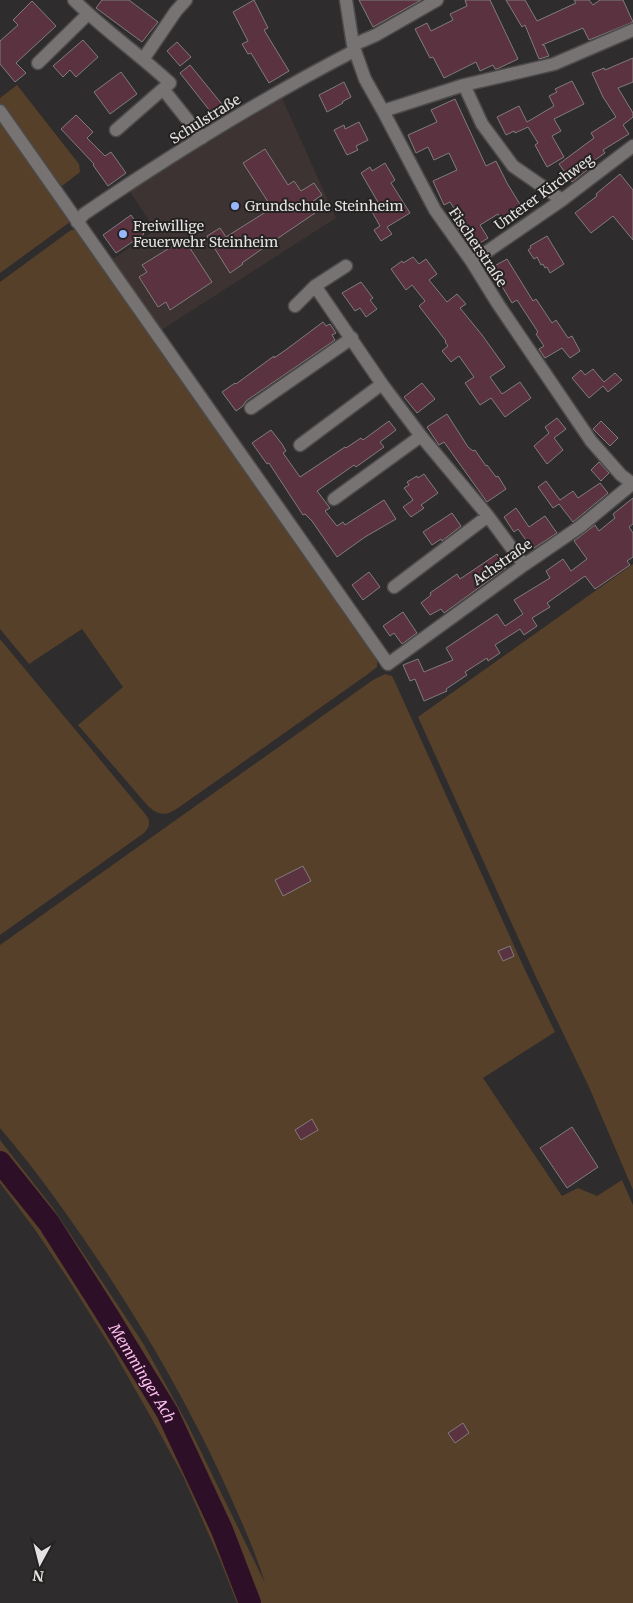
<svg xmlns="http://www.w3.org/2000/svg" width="633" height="1603" viewBox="0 0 633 1603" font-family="Merriweather,serif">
  <rect width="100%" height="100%" fill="#2e2c2c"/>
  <path fill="#3c3332" d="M282 98 336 218 160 331 110 261 155 230 129 190Z"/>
  <path fill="#56402a" d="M17 85 79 164 80 172 62 186 0 107V98Z
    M0 121 70 222 0 273Z
    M71 230H76L377 659V667L368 674 178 808C166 816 159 816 148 806L78 725 123 687 82 629 29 664 0 629V282Z
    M633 564V1190L589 1087 536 977 418 717Z
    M0 639 146 815C151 822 150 827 144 833L0 935Z
    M385 674 392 676 395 682 525 970 555 1032 483 1078 562 1196 578 1188 597 1196 622 1180 633 1205V1603H237L220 1560 183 1476 152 1419 115 1354 70 1282 36 1231 0 1183V1140L53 1208 143 1343 188 1425 265 1583C254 1547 237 1512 222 1478 190 1409 153 1344 112 1281 77 1228 41 1176 0 1128V945L373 680Z"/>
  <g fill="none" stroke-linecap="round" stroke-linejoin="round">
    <path stroke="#2d0f27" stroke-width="22" id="s1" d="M0 1162 49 1223 108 1316 167 1412 222 1530 250 1603"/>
  </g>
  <path fill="#5a3240" stroke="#807c7d" d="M102 0H129L158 22 142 42 96 8Z
    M254 0 268 28 264 30 289 71 269 83 251 53 248 54 242 44 248 41 233 12Z
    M359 0H421L373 27Z
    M465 0H490L518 59 497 69H495L493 65 480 71 476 62 444 78 433 57 430 58 415 29 427 23 431 31 453 20 450 14 467 6Z
    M506 0H525L537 21 576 3 574 0H589L593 5 600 0H623L633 22 589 40 583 28 542 45H544L549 56 539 59 525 25 522 27Z
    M32 1 56 26 16 63 26 73 15 82 0 64V41L18 25 13 20Z
    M83 40 98 57 76 77 70 70 63 77 53 66Z
    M177 42 191 57 180 66 167 51Z
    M633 58V82L618 88 633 113V117L623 125 629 134 603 150 605 153 592 162 585 168 587 170 572 182 559 164 594 138 591 133 616 117 603 97 592 73 604 68 605 70Z
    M190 65 225 108 214 116 180 73Z
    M121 72 137 94 110 114 94 92Z
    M572 81 584 104 554 119 561 131 552 136 564 157 547 167 535 145 538 143 528 127 515 133 514 131 506 135 497 117 519 106 527 122 554 106 549 96 557 92 555 89Z
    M344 82 351 97 342 102 343 103 327 112 319 95Z
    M455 99 486 166 496 161 507 183 521 206 512 211 515 216 503 223 498 214 480 225 488 238 472 248 454 223 461 219 450 202 444 205 433 181 457 170 449 153 434 160 428 147 416 153 408 135 437 122 431 110Z
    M76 115 93 132 87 138 105 156 111 152 126 173 108 186 93 165 94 164 61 129Z
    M359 122 368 140 356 146 358 150 347 155 334 130 344 125 345 129Z
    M265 149 288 185 294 181 301 191 314 183 322 195 309 204 315 213 259 251 242 263 243 264 230 273 207 236 220 228 226 237 272 208 243 163Z
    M385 163 395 180 391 183 410 213 387 227 392 234 381 241 374 230 380 226 371 210 379 204 361 173 370 167 372 171Z
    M620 174 633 190V240L613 216 591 233 575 213 597 196 596 194Z
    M131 215 144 234 116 253 103 235Z
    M547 236 564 264 550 273 547 267 545 268 543 264 541 265 537 257 534 259 528 250 531 248 530 246Z
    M184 239 212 282 170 310 166 302 158 307 139 277 147 272 142 265Z
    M413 257 419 264 426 259 437 274 429 280 447 302 457 294 466 304 460 308 482 335 505 367 490 377 502 394 520 382 531 398 505 417 491 398 480 405 465 383 474 377 459 356 451 362 442 351 448 346 445 342 446 341 419 306 425 301 412 285 406 290 391 269 402 261 403 263Z
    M507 259 533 301 536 299 552 323 556 320 568 338 572 336 580 351 570 358 562 348 545 358 539 349 544 346 536 334 538 332 517 300 512 303 491 268Z
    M361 282 373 298 370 300 377 309 366 317 360 308 355 311 342 293Z
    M323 322 326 326 330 324 336 333 332 335 335 340 246 401 243 406 236 411 222 392 235 383 236 384 274 356V358L287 349Z
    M593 369 604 382 615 373 622 380 608 392 603 386 589 398 572 378 581 370 585 375Z
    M422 383 435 399 417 413 404 397Z
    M447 414 468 447 473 451 475 450 486 466 487 465 496 477 498 476 506 489 487 502 444 442 439 445 427 427Z
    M557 418 566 429 554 438 563 450 547 464 534 446 549 433 545 427Z
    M389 421 396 430 380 442 384 447 356 467 354 465 317 491 330 508 325 511 337 526 343 522 345 525 384 500 396 519 365 537 337 557 312 521 305 514 303 515 269 463 267 464 252 443 271 430 282 444 286 451 283 453 300 477 345 447 346 448 361 438 363 440Z
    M601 421 618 438 610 446 593 429Z
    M599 462 609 473 601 481 591 470Z
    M424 474 438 493 421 505 424 508 411 517 403 507 413 500 404 488 409 485 407 482 417 476 418 478Z
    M546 481 560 500 573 491 578 498 600 483 608 493 573 522 559 504 553 508 538 487Z
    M633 498V524L629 527 633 533V557L627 561 630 565 595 589 585 576 547 603 550 607 532 618 537 626 524 635 520 629 495 645 500 653 488 661 487 658 465 672 467 675 446 689 447 691 424 701 415 679 410 681 403 665 418 659 424 672 453 660 446 648 497 614 505 626 523 614 514 600 550 578 546 571 563 559 571 571 587 559 574 541 595 525 599 531 615 518 613 514Z
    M516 508 529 527 545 516 557 533 534 548 533 546 531 547 518 529 514 532 504 517Z
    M452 513 461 526 442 541 441 539 432 545 423 532Z
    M497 554 506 568 444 613 441 609 430 615 421 603 431 595 430 593 457 574 460 579Z
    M369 572 380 587 363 600 352 585Z
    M403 612 417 633 402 644 394 633 390 636 383 626Z
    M303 866 311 881 283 896 275 880Z
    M510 946 514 956 503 961 498 951Z
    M312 1119 318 1130 301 1140 295 1130Z
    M572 1127 598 1167 567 1188 540 1148Z
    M463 1423 469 1433 455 1443 448 1433Z"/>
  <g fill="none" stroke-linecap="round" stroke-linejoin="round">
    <g stroke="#4c4a4a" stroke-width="15">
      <path id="minor" d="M74 0C104 30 139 54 170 83L163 89 202 138
        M346 0 353 45 365 79 383 111 435 210 472 262 498 304 591 441 621 475 633 484
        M353 45 376 35 437 0
        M144 58 176 11 186 0
        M38 63 88 14
        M464 85 482 124 513 166 562 200
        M0 111 388 664 524 565 581 526 632 484
        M383 111 464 85 554 64 633 30
        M116 130 163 89
        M77 222 84 214C171 155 261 99 354 51
        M472 262 562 200 633 146
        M315 286 382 384 421 436 488 516 524 565
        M295 306 315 286 346 266
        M251 408 352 338
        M300 445 382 384
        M334 499 421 436
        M394 587 488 516"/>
    </g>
    <use href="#minor" stroke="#767372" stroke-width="12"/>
  </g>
  <g fill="#97b6fd" stroke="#252222" stroke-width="2">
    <circle cx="235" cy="206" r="5"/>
    <circle cx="123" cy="234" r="5"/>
  </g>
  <g text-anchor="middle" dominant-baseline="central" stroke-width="4" stroke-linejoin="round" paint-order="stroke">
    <g font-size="14" fill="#e4e2e2" stroke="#252222">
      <text transform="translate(205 119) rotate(-32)">Schulstraße</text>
      <text transform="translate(544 192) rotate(-36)">Unterer Kirchweg</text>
      <text transform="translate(478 247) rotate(56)">Fischerstraße</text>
      <text transform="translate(502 562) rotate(-35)">Achstraße</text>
    </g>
    <g font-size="14" fill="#e4e2e2" stroke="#252222" text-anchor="start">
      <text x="245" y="206">Grundschule Steinheim</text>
      <text x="133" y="226">Freiwillige<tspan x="133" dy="16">Feuerwehr Steinheim</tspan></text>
    </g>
    <g font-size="15" font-style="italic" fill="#fcbfed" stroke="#252222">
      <text stroke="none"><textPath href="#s1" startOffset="255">Memminger Ach</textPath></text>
    </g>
  </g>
  <g transform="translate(40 1563) rotate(187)" stroke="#252222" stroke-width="4" paint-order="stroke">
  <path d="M0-4L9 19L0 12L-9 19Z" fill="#e4e2e2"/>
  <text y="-8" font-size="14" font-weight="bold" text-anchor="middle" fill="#e4e2e2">N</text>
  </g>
</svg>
